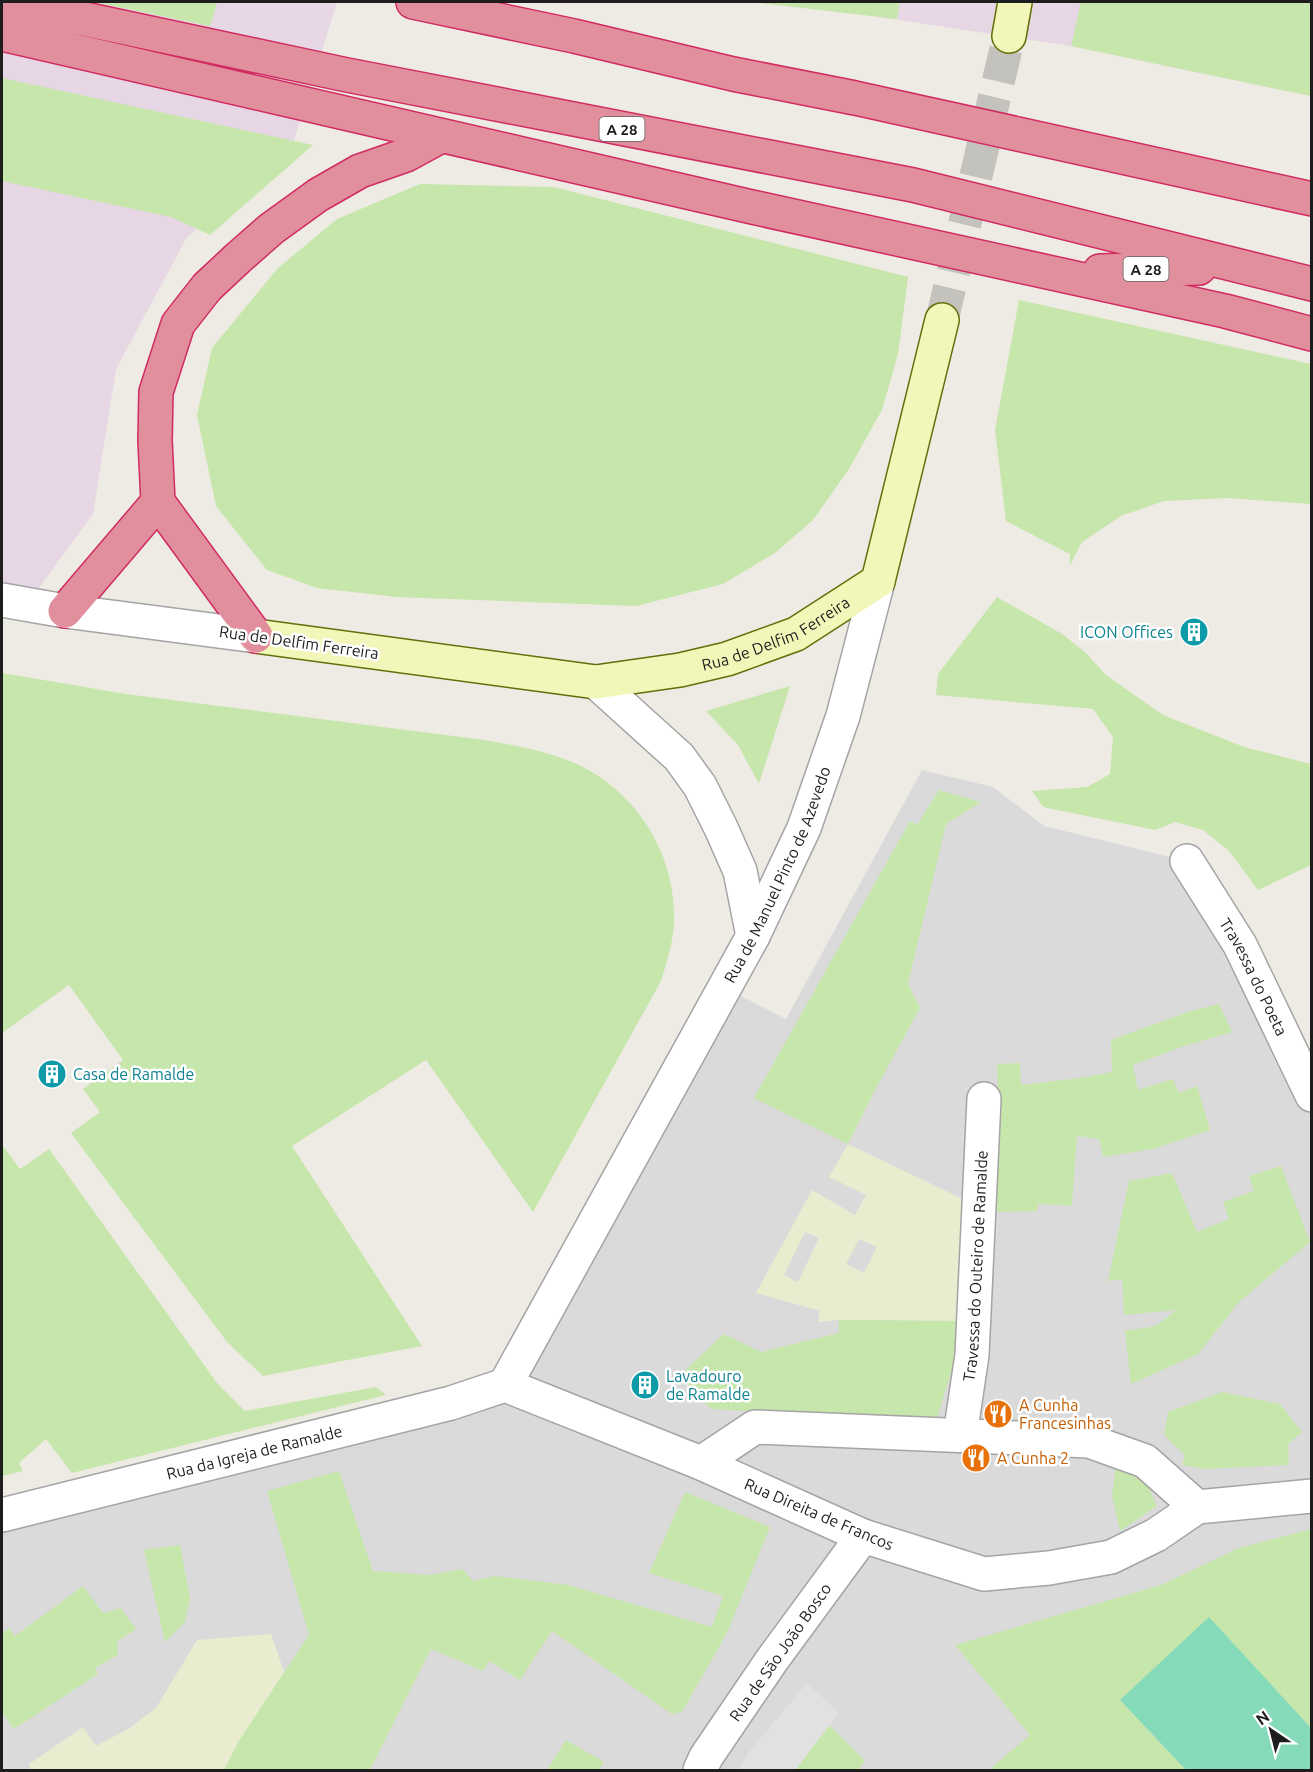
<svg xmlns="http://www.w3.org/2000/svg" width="1313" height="1772" viewBox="0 0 1313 1772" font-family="Ubuntu,sans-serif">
  <rect width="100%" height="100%" fill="#eeebe4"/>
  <path fill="#dbdada" d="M922 770 993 787 1044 826 1187 861 1311 1095V1770H2V1515L505 1385 725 988 786 1019Z"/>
  <path fill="#e7d6e3" d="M2 2H337L292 147 240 195 187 237 116 369 93 514 38 589 2 582Z
    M780 2H1311V96L1071 46Z"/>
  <path fill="#e9eccf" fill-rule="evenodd" d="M848 1144 971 1203 962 1321 839 1320 818 1322 820 1311 756 1293 812 1190 855 1215 866 1195 829 1177ZM805 1232 819 1238 798 1282 784 1275ZM859 1239 877 1247 864 1273 846 1264Z
    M271 1634 284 1672 239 1741 224 1770H30L29 1764 83 1727 96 1746 130 1728 156 1708 197 1640Z"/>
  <path fill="#c7e6ab" d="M94 2H204L217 4 210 26Z
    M751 2H900L897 19Z
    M1081 2H1311V96L1071 46Z
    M2 78 313 145 210 235 171 217 2 181Z
    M420 184 554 187 908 277 898 354 882 410 849 469 813 520 775 553 723 584 636 606 396 597 317 588 267 570 216 506 197 415 212 348 277 269 337 219Z
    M1019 300 1311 364V504L1228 498 1164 501 1121 516 1082 542 1070 565V554L1006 521 995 430Z
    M997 597 1062 634 1085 652 1106 675 1163 715 1244 747 1311 764V865L1258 890 1229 851 1203 830 1175 822 1155 830 1043 807 1032 791 1087 787 1110 774 1113 737 1093 709 936 695 938 674Z
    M2 673 126 694 477 739C508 744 538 749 567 760 633 785 677 852 674 923 673 943 667 962 661 981L533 1212 426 1060 292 1146 422 1346 263 1376 227 1342 71 1133 100 1112 83 1089 123 1060 69 985 2 1033Z
    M790 686 759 784 738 745 706 711Z
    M939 790 981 802 946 824 908 984 920 1008 874 1092 848 1144 754 1098 910 821 917 825Z
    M1219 1004 1232 1032 1184 1046 1133 1065 1138 1090 1173 1079 1179 1093 1197 1086 1210 1130 1153 1149 1103 1157 1099 1139 1077 1136 1072 1206 1038 1204 1037 1211 991 1212 999 1126 997 1064 1020 1063 1021 1085 1087 1077 1112 1072 1111 1040 1188 1012Z
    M3 1146 20 1169 49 1149 217 1383 245 1411 376 1387 386 1395 72 1473 46 1439 19 1463 23 1471 2 1476Z
    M1281 1166 1310 1242 1239 1302 1198 1354 1131 1384 1125 1331 1156 1326 1176 1310 1124 1315 1122 1279 1108 1281 1129 1181 1172 1173 1197 1232 1229 1219 1223 1202 1254 1191 1249 1176Z
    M839 1320 962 1321 951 1373 936 1421 711 1409 680 1375 724 1334 761 1352 839 1333Z
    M1222 1392 1280 1404 1302 1432 1288 1444 1289 1465 1205 1469 1182 1465 1185 1455 1164 1435 1168 1412Z
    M1116 1465C1144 1476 1145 1479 1157 1506L1120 1531 1112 1496Z
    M339 1471 373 1571 430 1575 462 1569 473 1581 495 1576 568 1585 712 1627 723 1596 649 1573 685 1492 770 1527 727 1633 682 1712 672 1714 552 1631 520 1680 489 1661 483 1671 431 1649 370 1770H224L239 1741 309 1635 267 1491Z
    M1311 1529V1728L1209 1618 1120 1700 1186 1770H989L1030 1735 955 1645 1161 1585 1239 1548Z
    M180 1545 190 1599 185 1622 165 1642 144 1550Z
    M83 1586 103 1613 121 1608 136 1629 117 1642 118 1655 95 1668 98 1674 14 1729 2 1712V1634L9 1628 15 1636Z
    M829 1725 865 1761 858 1770H795Z
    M566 1740 604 1762 599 1770H547Z"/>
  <path fill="#85daba" d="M1209 1617 1311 1728V1770H1186L1120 1700Z"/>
  <path fill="#e1e1e1" d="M807 1683 839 1713 795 1770H738L749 1752Z"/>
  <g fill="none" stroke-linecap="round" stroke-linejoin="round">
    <path stroke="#c4c2bc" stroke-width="33" stroke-dasharray="33 16" stroke-linecap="butt" d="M942 320 1009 36"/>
    <g stroke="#a4a4a4" stroke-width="36">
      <g id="minor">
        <path id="s1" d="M1187 861 1240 945 1312 1095"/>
        <path id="s2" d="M960 1435 972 1355 984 1099"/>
        <path d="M701 1463 755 1427 1089 1441 1145 1461 1197 1507"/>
        <path d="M863 1536 984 1574 1049 1568 1111 1557 1156 1535 1197 1507 1312 1496"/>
      </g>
    </g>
    <g stroke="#a4a4a4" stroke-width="36">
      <g id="tertiary">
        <path d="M2 600 65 611 256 636"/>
        <path d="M596 682 679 757 700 786 721 828 740 871 753 936"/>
        <path id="s3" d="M505 1385 753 936 804 828 843 716 878 581"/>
        <path d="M505 1385 701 1463 863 1536 772 1660 706 1757 700 1770"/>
        <path id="s4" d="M2 1515 451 1403 505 1385"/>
      </g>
    </g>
    <g stroke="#626f0a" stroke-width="36">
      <g id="secondary">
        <path d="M1009 36 1015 2"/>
        <path id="s5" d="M256 636 596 682 680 670 727 659 796 634 878 581 942 320"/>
      </g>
    </g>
    <g stroke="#d02c62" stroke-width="36">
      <path id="motorway" d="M5 2 347 75 913 185 1312 284
        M413 2 574 36 733 74 855 98 1312 199
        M2 34 752 207 1225 311 1312 334
        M1100 271 1199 268
        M65 611 158 502
        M256 636 158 502 155 440 156 392 178 324 207 287 238 258 271 229 318 195 360 171 406 155 441 136"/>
    </g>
    <use href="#minor" stroke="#fff" stroke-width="33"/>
    <use href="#tertiary" stroke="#fff" stroke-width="33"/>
    <use href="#secondary" stroke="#f2f6b9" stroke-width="33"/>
    <use href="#motorway" stroke="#e28f9d" stroke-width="33"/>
  </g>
  <defs>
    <g id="building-disc" transform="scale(1.5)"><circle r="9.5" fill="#0f9aa8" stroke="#fff"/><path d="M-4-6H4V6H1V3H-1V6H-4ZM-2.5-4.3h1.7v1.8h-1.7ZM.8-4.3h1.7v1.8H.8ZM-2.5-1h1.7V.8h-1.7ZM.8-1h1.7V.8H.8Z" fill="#fff"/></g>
    <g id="restaurant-disc" transform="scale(1.5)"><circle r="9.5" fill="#e8710a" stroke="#fff"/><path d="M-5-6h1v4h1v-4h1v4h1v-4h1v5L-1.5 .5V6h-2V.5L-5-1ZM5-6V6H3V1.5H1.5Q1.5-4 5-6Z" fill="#fff"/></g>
  </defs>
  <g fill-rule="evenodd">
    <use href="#building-disc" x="1194" y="632"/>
    <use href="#building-disc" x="52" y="1074"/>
    <use href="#building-disc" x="645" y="1385"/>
    <use href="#restaurant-disc" x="998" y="1414"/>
    <use href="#restaurant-disc" x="976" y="1458"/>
  </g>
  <g text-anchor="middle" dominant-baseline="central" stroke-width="5" stroke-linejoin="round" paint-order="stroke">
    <g fill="#fff" stroke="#616161" stroke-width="1.5">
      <rect x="599.5" y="117" width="45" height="24" rx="4.5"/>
      <rect x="1123.5" y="257" width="45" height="24" rx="4.5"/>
    </g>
    <g font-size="15" font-weight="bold" fill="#1d1d1d">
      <text x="622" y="129">A 28</text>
      <text x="1146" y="269">A 28</text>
    </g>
    <g font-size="16" fill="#1d1d1d" stroke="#fff">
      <text stroke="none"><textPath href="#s5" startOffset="531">Rua de Delfim Ferreira</textPath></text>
      <text transform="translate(299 642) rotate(8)">Rua de Delfim Ferreira</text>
      <text stroke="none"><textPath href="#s3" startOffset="579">Rua de Manuel Pinto de Azevedo</textPath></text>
      <text stroke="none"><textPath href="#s1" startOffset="134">Travessa do Poeta</textPath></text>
      <text stroke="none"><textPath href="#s2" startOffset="170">Travessa do Outeiro de Ramalde</textPath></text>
      <text stroke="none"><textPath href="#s4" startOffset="260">Rua da Igreja de Ramalde</textPath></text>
      <text transform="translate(819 1514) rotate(23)">Rua Direita de Francos</text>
      <text transform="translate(780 1652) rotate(-55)">Rua de São João Bosco</text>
    </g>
    <g font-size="16" fill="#0d838f" stroke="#fff" text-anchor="start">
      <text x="1173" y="632" text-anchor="end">ICON Offices</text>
      <text x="73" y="1074">Casa de Ramalde</text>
      <text x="666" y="1376">Lavadouro<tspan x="666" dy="18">de Ramalde</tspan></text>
    </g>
    <g font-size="16" fill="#c56008" stroke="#fff" text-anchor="start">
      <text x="1019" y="1405">A Cunha<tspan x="1019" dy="18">Francesinhas</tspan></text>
      <text x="997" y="1458">A Cunha 2</text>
    </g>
  </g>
  <rect width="1313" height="1772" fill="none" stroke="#1d1d1d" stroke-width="6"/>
  <g transform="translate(1271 1730) rotate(325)" stroke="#ffffff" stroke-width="4.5" paint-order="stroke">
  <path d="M0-4.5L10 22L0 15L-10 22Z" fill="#1d1d1d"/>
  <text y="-9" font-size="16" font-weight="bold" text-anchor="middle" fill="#1d1d1d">N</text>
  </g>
</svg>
